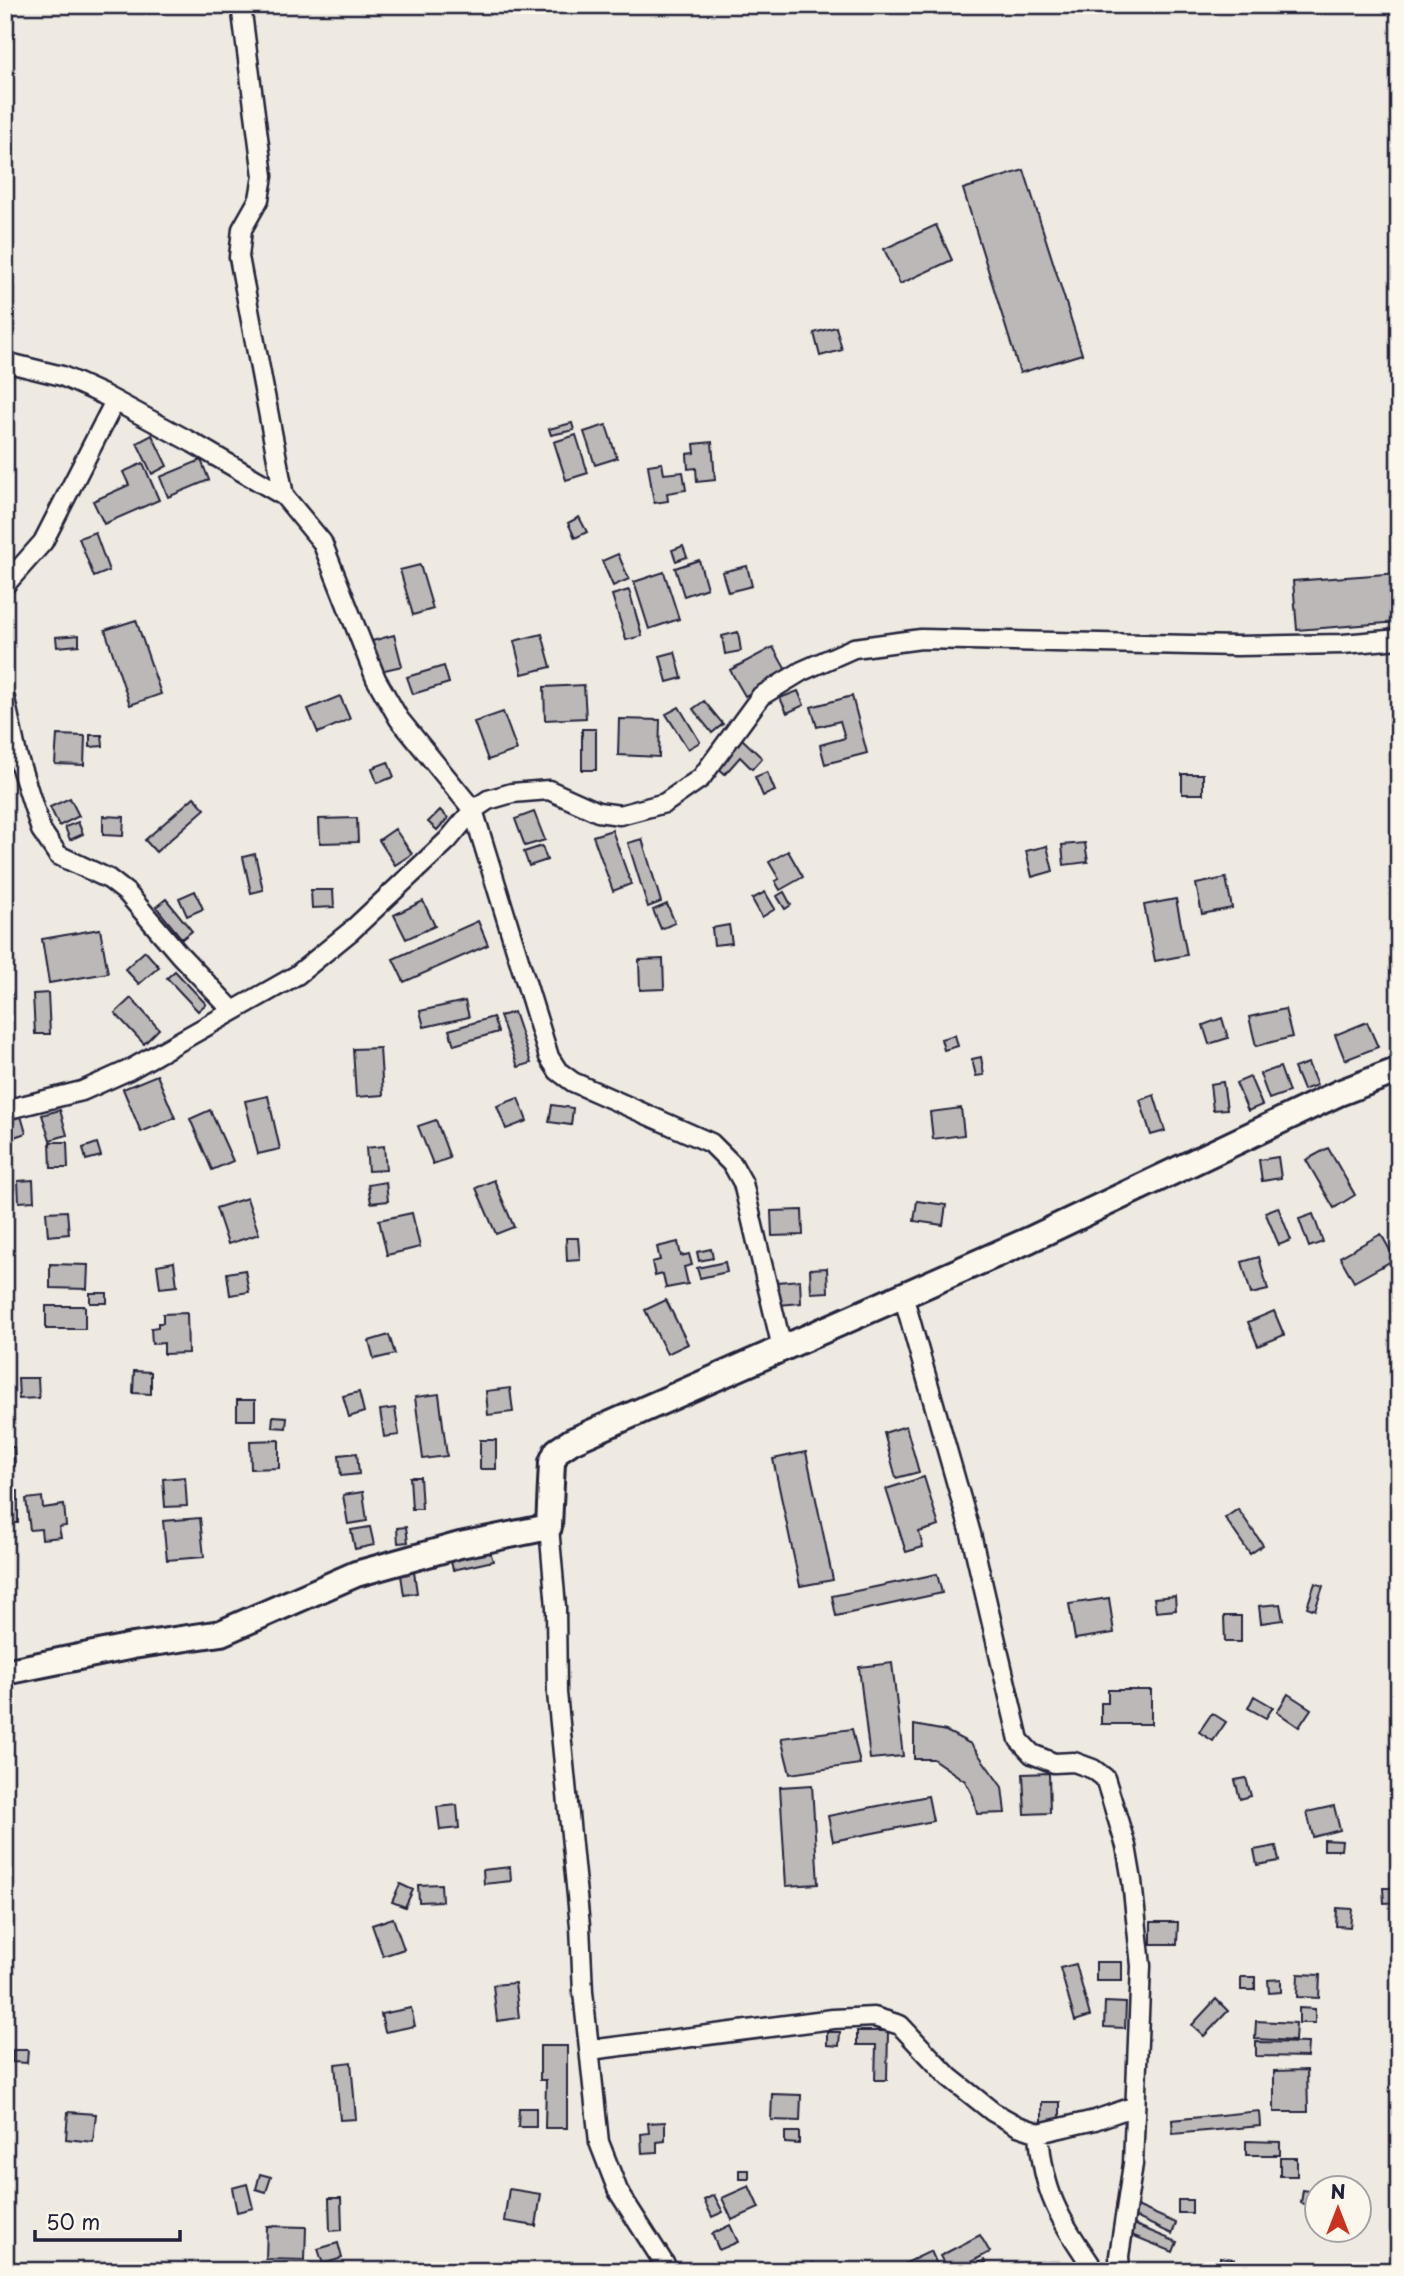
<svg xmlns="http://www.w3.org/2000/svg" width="1404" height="2276" viewBox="0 0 1404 2276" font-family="'Playpen Sans',sans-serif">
  <rect width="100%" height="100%" fill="#eeeae2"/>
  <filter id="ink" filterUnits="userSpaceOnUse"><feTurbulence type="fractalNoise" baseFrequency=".0143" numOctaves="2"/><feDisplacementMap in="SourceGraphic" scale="14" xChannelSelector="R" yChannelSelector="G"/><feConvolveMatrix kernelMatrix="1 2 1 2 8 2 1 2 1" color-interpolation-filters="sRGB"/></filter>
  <g filter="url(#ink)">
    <path fill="#bcb8b8" stroke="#22223b" stroke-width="2" d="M1024 170 1082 354 1020 373 963 189Z
      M936 225 952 260 900 284 884 249Z
      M836 327 842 350 820 356 814 333Z
      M572 423 574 430 551 435 549 429Z
      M606 425 617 458 595 465 584 432Z
      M152 435 167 466 152 474 137 443Z
      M576 435 588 473 566 480 554 442Z
      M712 442 715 480 697 482 696 468 688 469 687 454 695 453 694 444Z
      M201 460 209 480 168 497 160 477Z
      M143 463 159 500 104 524 93 501 129 485 123 472Z
      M662 463 664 474 683 472 686 490 667 493 668 501 654 503 648 465Z
      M579 517 587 532 575 538 568 523Z
      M95 532 109 571 94 577 79 538Z
      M683 546 687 557 676 561 672 550Z
      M618 554 629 579 613 586 602 561Z
      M699 560 707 588 684 596 675 568Z
      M420 565 433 609 413 615 400 570Z
      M747 566 752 586 728 592 722 572Z
      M664 572 679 619 649 629 634 582Z
      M1399 573V622L1297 630 1293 581Z
      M629 590 642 636 626 640 612 595Z
      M136 620 161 694 130 705 105 630Z
      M738 632 741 651 725 654 722 636Z
      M542 634 551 667 522 674 514 641Z
      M79 635V645L57 647 56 637Z
      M394 635 402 666 380 671 372 641Z
      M773 647 787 672 745 696 730 670Z
      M675 652 682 678 667 682 660 656Z
      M444 666 449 683 413 694 407 677Z
      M584 685 586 718 545 720 544 687Z
      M798 691 804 705 787 713 780 698Z
      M340 696 350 719 318 733 308 709Z
      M852 696 867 753 825 764 820 745 845 738 840 721 817 727 811 707Z
      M704 701 723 724 712 733 693 709Z
      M679 707 700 742 688 749 666 714Z
      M503 712 517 750 488 760 474 722Z
      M619 719 660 720 659 757 618 755Z
      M582 729H596V770H582Z
      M57 735 85 736 84 765 55 764Z
      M90 735H102L103 746 90 747Z
      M741 738 762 758 752 769 740 757 725 774 715 765Z
      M388 762 394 777 377 783 372 768Z
      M767 772 775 791 763 796 755 777Z
      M1182 774H1203V794H1182Z
      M194 797 205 809 156 852 145 840Z
      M70 798 79 816 59 826 50 807Z
      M440 810 448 818 437 830 428 822Z
      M534 812 545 840 525 846 515 819Z
      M103 816 124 817 123 836 103 835Z
      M357 818 358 842 320 843 319 819Z
      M78 822 83 834 70 840 65 827Z
      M395 829 412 854 395 865 379 840Z
      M612 830 631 884 613 891 593 836Z
      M642 839 661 902 648 907 628 843Z
      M1085 843 1088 862 1064 865 1062 845Z
      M542 846 547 860 529 866 524 852Z
      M1047 846 1053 871 1032 877 1026 851Z
      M788 851 803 877 780 890 775 881 779 879 769 862Z
      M255 854 263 890 251 893 243 857Z
      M1226 878 1232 908 1202 914 1196 884Z
      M311 890H333L334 907 312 908Z
      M195 891 203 909 187 916 179 898Z
      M765 892 775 909 762 917 752 899Z
      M784 892 791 905 785 909 777 896Z
      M166 899 192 931 182 939 156 907Z
      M1176 899 1187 955 1155 961 1144 905Z
      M423 901 435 926 406 939 394 915Z
      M667 904 675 923 661 929 653 910Z
      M478 921 488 945 404 982 393 959Z
      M729 925 732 943 714 945 712 928Z
      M100 929 108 973 49 983 42 939Z
      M145 951 159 967 139 984 125 969Z
      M663 959 664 989 640 990 639 960Z
      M175 971 206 1004 198 1011 167 978Z
      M5 975 12 995 5 997Z
      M48 993 50 1034H35L33 994Z
      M131 998 159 1029 144 1044 115 1013Z
      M465 1001 469 1017 424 1027 420 1011Z
      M1285 1009 1292 1037 1256 1046 1249 1017Z
      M514 1012 531 1063 518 1067 500 1016Z
      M493 1017 498 1032 454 1045 449 1030Z
      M1222 1018 1228 1038 1209 1044 1203 1025Z
      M1367 1022 1378 1047 1345 1060 1335 1035Z
      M955 1035 958 1046 944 1050 941 1039Z
      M380 1048 383 1095 356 1097 353 1049Z
      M981 1057 984 1075 976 1076 972 1059Z
      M1308 1063 1317 1085 1303 1090 1294 1068Z
      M1280 1067 1289 1092 1269 1099 1260 1074Z
      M157 1075 175 1118 141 1132 123 1089Z
      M1250 1077 1262 1105 1248 1111 1236 1083Z
      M1223 1082 1227 1109 1213 1110 1210 1084Z
      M1154 1095 1165 1131 1151 1135 1140 1100Z
      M268 1096 280 1149 258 1154 245 1101Z
      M518 1098 527 1121 506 1129 497 1106Z
      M552 1105 573 1108 571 1125 549 1122Z
      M961 1108 964 1135 933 1139 930 1112Z
      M60 1110 67 1135 50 1140 42 1115Z
      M210 1110 233 1161 212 1170 190 1119Z
      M21 1116 26 1133 11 1138 5 1121Z
      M436 1120 450 1158 433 1164 418 1126Z
      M50 1142H67L68 1168H51Z
      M97 1143 101 1156 86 1160 83 1148Z
      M384 1146 386 1170 368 1171 366 1148Z
      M1328 1148 1355 1195 1334 1208 1306 1160Z
      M1278 1157 1281 1178 1262 1181 1259 1160Z
      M33 1180 34 1201 19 1202 18 1181Z
      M494 1180 514 1227 496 1234 476 1188Z
      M386 1182 388 1201 371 1203 368 1185Z
      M247 1198 259 1234 228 1244 216 1208Z
      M917 1201 946 1205 943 1225 914 1221Z
      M1278 1207 1291 1240 1279 1245 1265 1212Z
      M802 1210 803 1235 772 1236 771 1211Z
      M67 1211 69 1234 48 1236 46 1212Z
      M412 1213 420 1247 387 1255 379 1220Z
      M1313 1214 1323 1242 1309 1247 1299 1219Z
      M1381 1234 1395 1259 1354 1282 1340 1257Z
      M566 1238H578L580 1260 567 1261Z
      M678 1242 681 1256 689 1254 692 1265 684 1267 688 1284 666 1288 663 1274 655 1276 652 1262 660 1260 657 1247Z
      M711 1249 713 1258 699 1261 697 1252Z
      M1259 1257 1268 1290 1251 1294 1242 1262Z
      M174 1262 177 1286 160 1288 157 1265Z
      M725 1262 727 1272 700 1278 697 1268Z
      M50 1264 88 1265 87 1289 50 1288Z
      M827 1268 828 1292 811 1293 810 1269Z
      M245 1270 249 1292 230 1295 227 1273Z
      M800 1280 801 1303 779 1305 777 1282Z
      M90 1293H107V1303H90Z
      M666 1300 688 1344 667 1354 645 1310Z
      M46 1306H85V1329H46Z
      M1274 1311 1284 1335 1258 1346 1248 1322Z
      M187 1313 188 1353 164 1354V1343L152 1344 151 1328 158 1327V1323H163V1314Z
      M389 1335 395 1354 374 1359 369 1341Z
      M134 1371 151 1372V1394L133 1393Z
      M18 1378H38L39 1398 19 1399Z
      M510 1388 513 1412 488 1415 486 1391Z
      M359 1392 364 1412 349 1417 343 1396Z
      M439 1394 447 1456 423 1459 415 1397Z
      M237 1400H255V1420H237Z
      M395 1408 399 1435 384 1437 380 1410Z
      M273 1416 287 1417 286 1428 272 1427Z
      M906 1426 919 1472 896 1478 884 1433Z
      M279 1440V1468L251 1469 250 1441Z
      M480 1440H496V1469H480Z
      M5 1447H14L15 1466H5Z
      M806 1452 833 1580 800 1586 773 1459Z
      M357 1453 359 1474 341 1476 339 1455Z
      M185 1477 187 1506 165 1507 163 1479Z
      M410 1477H420L422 1509H412Z
      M924 1477 939 1526 919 1532 923 1547 906 1552 886 1489Z
      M5 1491H18V1523H6V1530Z
      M363 1492 367 1521 348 1524 343 1495Z
      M42 1497 43 1508 64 1505 66 1526 59 1527 61 1537 42 1539 41 1529 30 1530 26 1499Z
      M1238 1509 1263 1545 1250 1554 1225 1518Z
      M200 1518 204 1557 167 1560 163 1521Z
      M370 1527 374 1545 355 1549 351 1530Z
      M406 1527 408 1542 398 1543 397 1528Z
      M489 1548 493 1561 453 1570 450 1557Z
      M414 1572 417 1593 404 1595 401 1575Z
      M937 1574 942 1593 836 1616 832 1596Z
      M1315 1583 1323 1586 1315 1610 1307 1607Z
      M1175 1596 1176 1610 1156 1612 1154 1598Z
      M1109 1598 1114 1633 1075 1639 1069 1604Z
      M1280 1604 1283 1620 1261 1623 1259 1606Z
      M1224 1616H1241V1642H1225Z
      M892 1663 903 1756 870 1759 859 1667Z
      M1108 1690H1151V1724H1101V1703H1108Z
      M1288 1694 1311 1709 1299 1727 1277 1712Z
      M1254 1696 1273 1707 1266 1718 1248 1708Z
      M1212 1713 1226 1722 1213 1741 1199 1732Z
      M914 1725 946 1731 971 1744 1002 1787 1005 1813 977 1814 973 1796 965 1781 933 1759H914Z
      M852 1729 860 1764 790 1774 781 1738Z
      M1049 1773 1050 1813 1025 1814 1023 1774Z
      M1246 1778 1251 1796 1240 1799 1235 1780Z
      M812 1785 818 1884 786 1886 780 1787Z
      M928 1796 933 1821 833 1841 828 1816Z
      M457 1805 459 1828 440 1830 437 1807Z
      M1334 1806 1340 1830 1313 1837 1307 1812Z
      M1324 1840 1342 1841 1341 1850H1324Z
      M1276 1846 1279 1861 1257 1865 1254 1850Z
      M510 1867 511 1881 484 1884 483 1870Z
      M1392 1872H1399V1902L1384 1903 1383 1888H1392Z
      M400 1884 413 1890 405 1907 392 1902Z
      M441 1884 442 1901 419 1902 418 1885Z
      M1337 1908 1352 1909 1350 1927 1336 1926Z
      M393 1918 404 1949 383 1956 372 1925Z
      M1151 1922H1178L1177 1944H1151Z
      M1096 1962H1122V1981H1096Z
      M1076 1964 1090 2016 1075 2021 1060 1968Z
      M1298 1974 1320 1975 1319 1998 1297 1997Z
      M1241 1977H1255V1990H1241Z
      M1281 1979V1992L1269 1993 1268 1980Z
      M515 1983 519 2018 497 2021 493 1985Z
      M1216 1999 1228 2011 1204 2036 1192 2025Z
      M1105 2002 1126 2003 1125 2028 1104 2027Z
      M411 2008 415 2026 385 2032 381 2014Z
      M1299 2008 1315 2009V2023H1299Z
      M1256 2021 1296 2023 1295 2041 1255 2039Z
      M857 2031H888L887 2080H875L876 2045H857Z
      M827 2032H840L839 2046 827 2045Z
      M1256 2042 1308 2043 1307 2057 1256 2056Z
      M540 2046H567V2128H545L546 2080H540Z
      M13 2050H28L27 2063 12 2062Z
      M351 2062 356 2119 340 2120 335 2064Z
      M1307 2070 1308 2112H1274V2071Z
      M5 2081 12 2093 5 2096Z
      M772 2094 801 2095 800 2121 771 2120Z
      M1042 2102H1060V2126H1042Z
      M519 2108H536V2127H518Z
      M1259 2111 1260 2126 1173 2134 1172 2120Z
      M68 2112 96 2114 93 2142 66 2139Z
      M665 2122V2141L657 2142V2152L642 2153 641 2134 649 2133 648 2123Z
      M785 2132H799V2144L785 2143Z
      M1246 2141 1280 2142V2155H1246Z
      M1280 2158H1297V2176H1280Z
      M739 2170H749V2179H739Z
      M260 2174 271 2177 266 2192 256 2189Z
      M1319 2183 1342 2187V2188H1318Z
      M247 2184 253 2208 237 2212 232 2188Z
      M749 2186 759 2208 732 2220 722 2198Z
      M509 2189 541 2194 536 2226 504 2221Z
      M1303 2190 1316 2192V2217L1308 2216 1310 2205 1301 2203Z
      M714 2195 723 2212 712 2217 704 2200Z
      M329 2198H341L342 2230 330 2231Z
      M1178 2200H1192V2213H1178Z
      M1137 2206 1176 2223 1172 2234 1133 2216Z
      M1133 2224 1177 2242 1173 2252 1129 2234Z
      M730 2225 738 2242 719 2250 712 2234Z
      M267 2226 306 2227 305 2260 266 2259Z
      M980 2235 990 2252 954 2271H948L940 2256Z
      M338 2243 342 2258 323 2264 318 2249Z
      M931 2251 940 2271H909L906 2263Z
      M1220 2257 1234 2259 1233 2271H1219Z
      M984 2260 990 2271H964Z
      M813 2263 821 2270 820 2271H806Z
      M544 2267 576 2271H543Z"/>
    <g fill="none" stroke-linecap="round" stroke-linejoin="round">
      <g stroke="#22223b" stroke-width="23">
        <path id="street" d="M241 5 263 176 259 199 242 229 239 257 284 496
          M5 362 62 376 104 395 193 443 284 496 322 542 376 679 399 719 473 810 549 1057 558 1071 573 1082 711 1143 733 1165 743 1183 782 1348
          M5 585 43 542 115 401
          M5 699 17 755 41 830 58 855 109 879 127 893 179 954 233 1011
          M5 1110 82 1091 129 1070 297 975 351 931 448 840 473 810 488 800 512 793 549 790 598 812 620 815 665 803 701 778 761 696 802 671 854 648 921 639 1237 646 1343 644 1399 639
          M903 1295 971 1534 1019 1740 1032 1754 1054 1763 1074 1762 1093 1769 1105 1778 1126 1846 1132 1881 1141 1966 1133 2164 1119 2256 1120 2271
          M549 1527 556 1607 557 1693 580 1926 583 1992 599 2142 618 2191 669 2271
          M590 2050 833 2019 874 2017 900 2025 949 2077 993 2112 1018 2126 1039 2133 1095 2120 1135 2106
          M1039 2133C1043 2196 1061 2220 1095 2271"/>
      </g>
      <g stroke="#22223b" stroke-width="30">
        <path id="secondary" d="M5 1672 133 1646 221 1633 356 1574 460 1545 549 1527 552 1462 557 1451 572 1441 1029 1240 1339 1093 1399 1070"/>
      </g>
      <use href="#street" stroke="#fbf7ec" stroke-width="18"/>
      <use href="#secondary" stroke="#fbf7ec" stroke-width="24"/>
    </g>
  </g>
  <rect width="1404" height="2276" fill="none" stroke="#fbf7ec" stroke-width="28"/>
  <rect x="14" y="14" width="1376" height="2248" fill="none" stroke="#22223b" stroke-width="2.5" filter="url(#ink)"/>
  <g transform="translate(1338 2209)"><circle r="33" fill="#fbf7ec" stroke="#a4a2a5" stroke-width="2"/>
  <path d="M0-5L12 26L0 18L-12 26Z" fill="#c8321e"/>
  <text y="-10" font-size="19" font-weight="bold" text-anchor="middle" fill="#22223b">N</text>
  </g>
  <path d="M35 2230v10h145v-10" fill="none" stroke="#22223b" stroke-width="3.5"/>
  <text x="46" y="2230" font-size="21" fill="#22223b" stroke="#fbf7ec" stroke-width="5" paint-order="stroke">50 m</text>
</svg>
